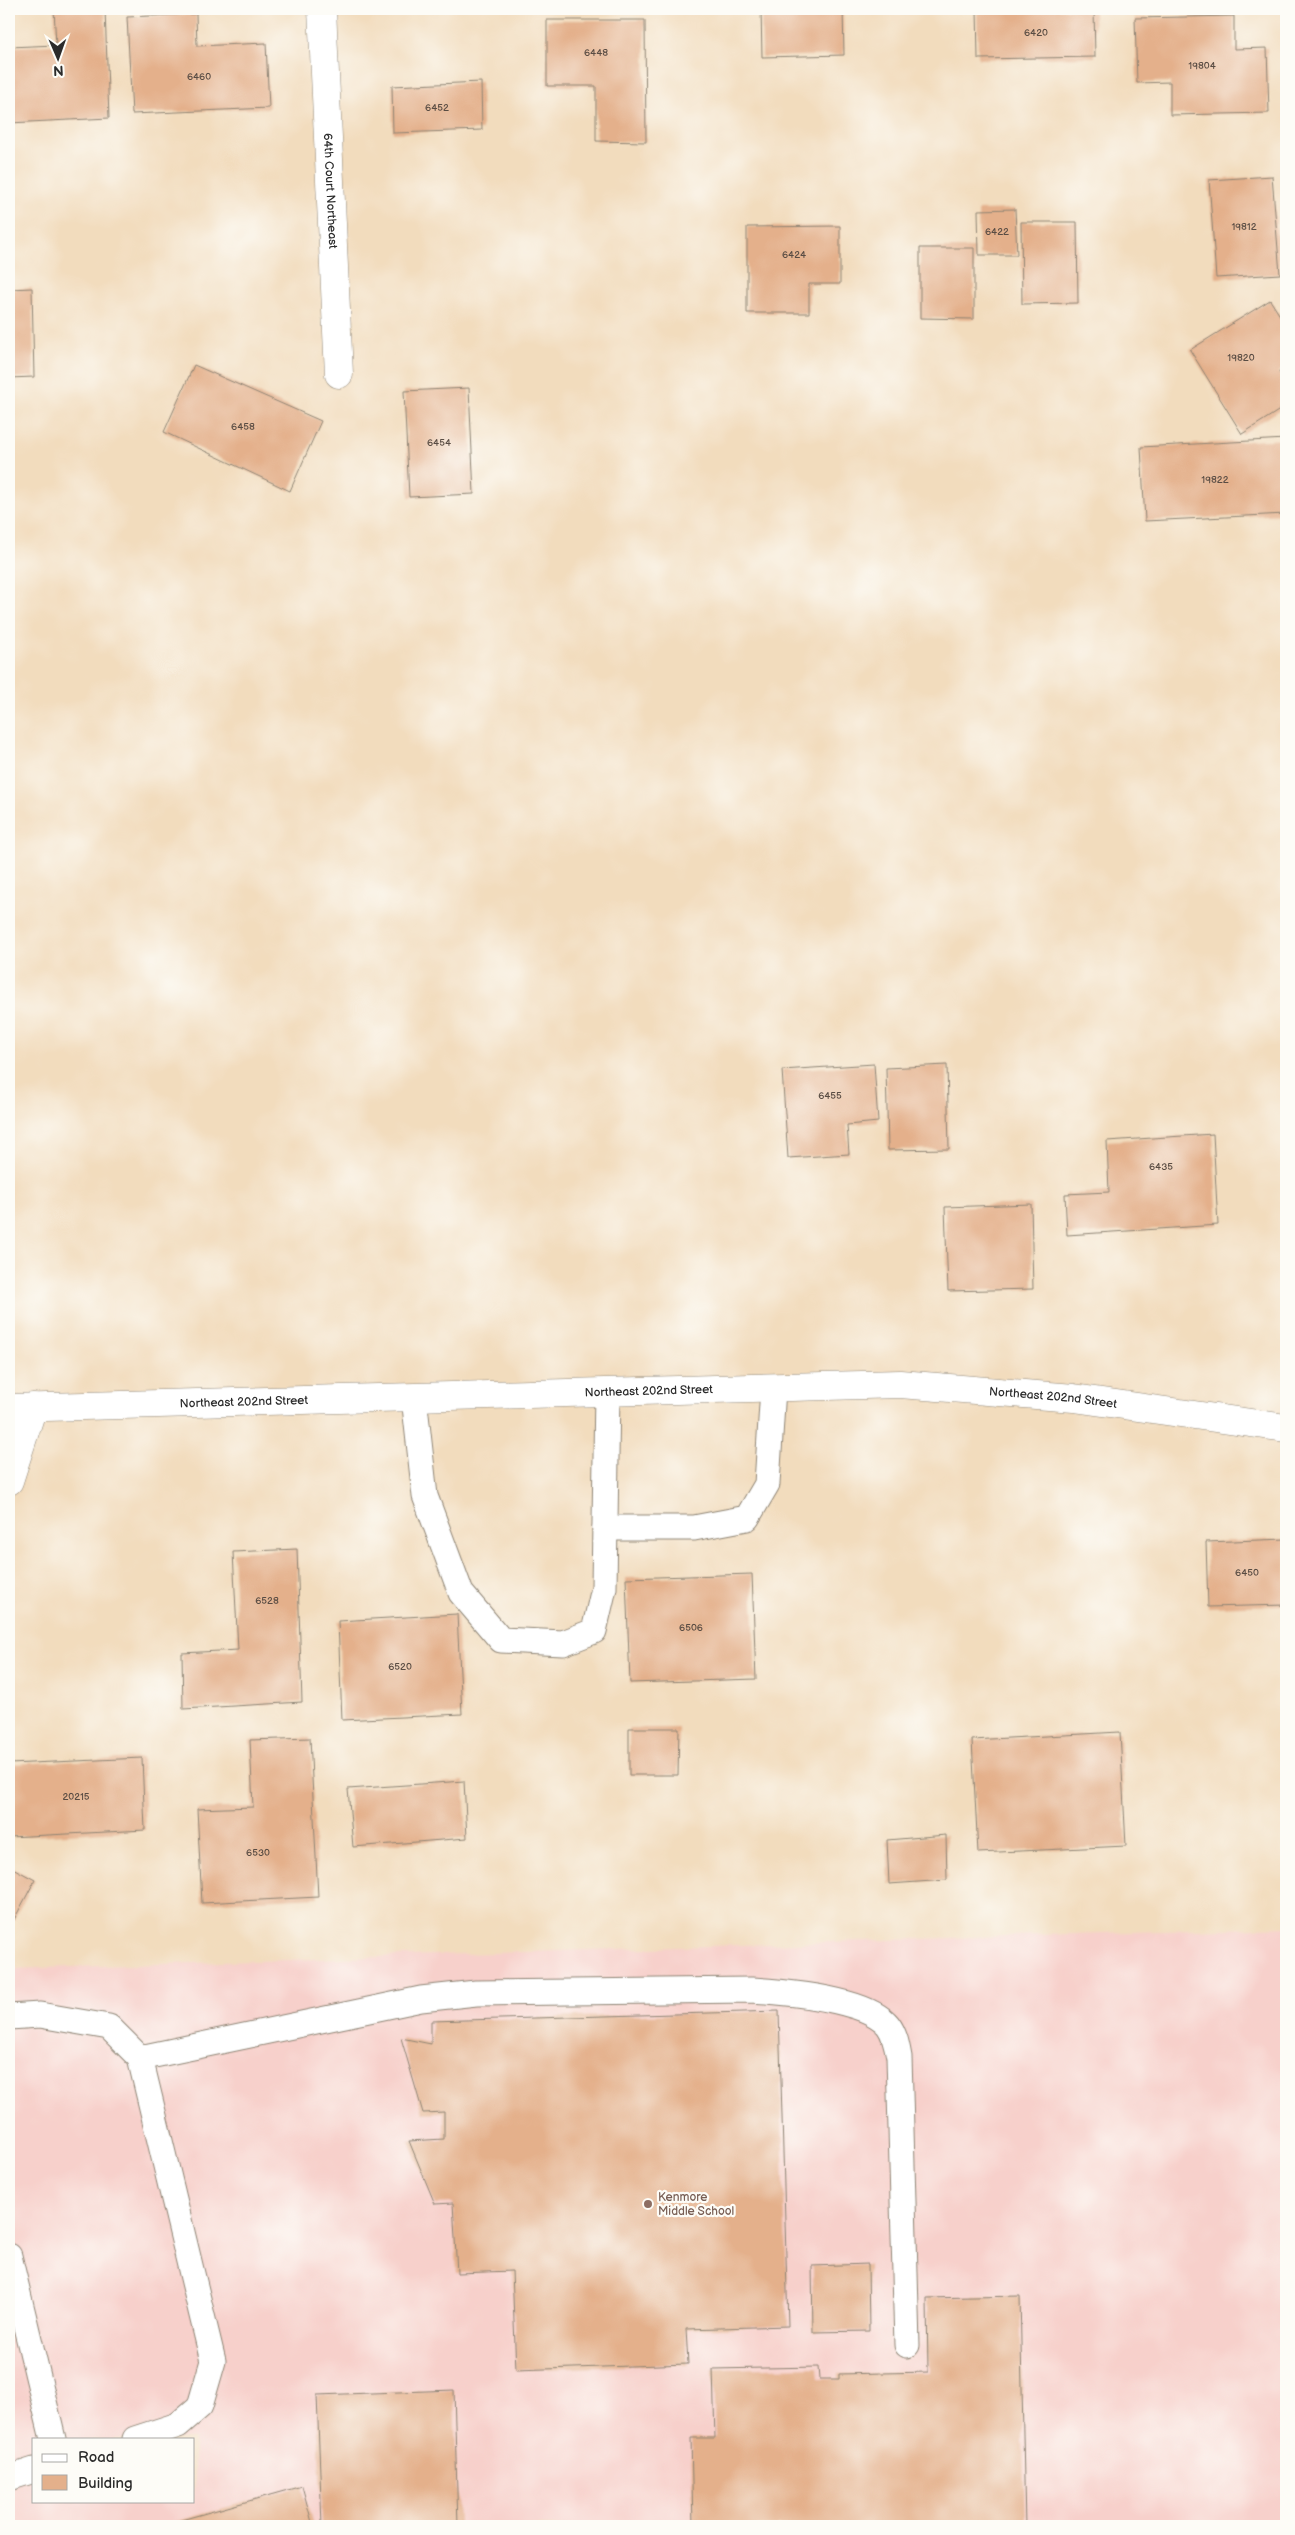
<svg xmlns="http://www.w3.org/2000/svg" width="1295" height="2535" viewBox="0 0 1295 2535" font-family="'Balsamiq Sans',sans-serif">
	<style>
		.built { fill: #f7d0cb; fill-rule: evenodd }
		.building { fill: #e4b08b }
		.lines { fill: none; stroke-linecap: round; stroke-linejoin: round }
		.service-casing { stroke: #8e8474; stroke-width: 27 }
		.minor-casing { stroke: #8e8474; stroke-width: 29 }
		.tertiary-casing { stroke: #8e8474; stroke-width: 29 }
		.service { stroke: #fff; stroke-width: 25 }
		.minor { stroke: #fff; stroke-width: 28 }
		.tertiary { stroke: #fff; stroke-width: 28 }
		.education-dot { fill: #8d6e63; stroke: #fdfcf7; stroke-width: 2 }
		.labels { text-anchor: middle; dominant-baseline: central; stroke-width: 4.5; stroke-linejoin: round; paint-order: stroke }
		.number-label { font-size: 10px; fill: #594c43 }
		.street-label { font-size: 12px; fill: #2b2b2b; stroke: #fdfcf7 }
		.education-label { font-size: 12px; fill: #785e54; stroke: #fdfcf7; text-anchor: start }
	</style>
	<rect width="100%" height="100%" fill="#fdfcf7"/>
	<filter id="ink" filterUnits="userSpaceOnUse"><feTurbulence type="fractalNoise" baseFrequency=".02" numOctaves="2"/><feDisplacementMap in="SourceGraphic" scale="10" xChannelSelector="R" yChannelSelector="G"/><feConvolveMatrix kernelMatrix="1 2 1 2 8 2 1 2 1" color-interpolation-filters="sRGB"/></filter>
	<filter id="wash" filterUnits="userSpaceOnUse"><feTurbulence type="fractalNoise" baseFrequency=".0096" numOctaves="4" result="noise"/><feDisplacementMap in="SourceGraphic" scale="20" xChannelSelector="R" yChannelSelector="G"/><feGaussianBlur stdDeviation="1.12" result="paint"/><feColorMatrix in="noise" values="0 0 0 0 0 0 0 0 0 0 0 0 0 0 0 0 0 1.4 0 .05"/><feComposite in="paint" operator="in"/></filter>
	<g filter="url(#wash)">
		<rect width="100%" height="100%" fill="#f2dcbd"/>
		<path class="built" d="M1286,1927V2526H9V1969ZM34,2439H194V2501H34Z"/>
		<g id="blocks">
			<g class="building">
				<path d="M54,9H105L109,118L9,123V47L56,45Z"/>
				<path d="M761,9H843L844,55L762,57Z"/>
				<path d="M977,9H1094L1095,57L978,59Z"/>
				<path d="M196,14L197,46L266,43L269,108L132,114L127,17Z"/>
				<path d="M1234,16V49L1267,48L1269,113L1170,115V82L1137,83L1135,18Z"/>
				<path d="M547,20H645L646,142L596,141V86H547Z"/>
				<path d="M481,82L482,130L393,133L392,86Z"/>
				<path d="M1272,176L1280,274L1216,278L1209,180Z"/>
				<path d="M1015,209L1017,255H979L978,210Z"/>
				<path d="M1021,222H1077L1078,303L1022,304Z"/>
				<path d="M840,226V284H809V313H747V227Z"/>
				<path d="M920,248H974V319L920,318Z"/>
				<path d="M32,288L34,377L9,378V289Z"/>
				<path d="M1270,300L1286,325V367L1279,372L1286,384V406L1242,434L1190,350Z"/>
				<path d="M194,365L321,421L290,491L164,432Z"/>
				<path d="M469,388L474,494L409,497L404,391Z"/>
				<path d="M1286,439V514L1145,521L1141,447Z"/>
				<path d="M874,1064L878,1122L847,1125L849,1154L788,1158L782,1070Z"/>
				<path d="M947,1065L949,1149L888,1150L886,1068Z"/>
				<path d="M1213,1134L1218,1225L1067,1235L1065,1194L1109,1192L1107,1141Z"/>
				<path d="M1031,1204L1033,1289L948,1291L945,1207Z"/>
				<path d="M1286,1539V1605L1208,1607L1206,1542Z"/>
				<path d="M297,1549L302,1702L183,1709L182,1653L238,1650L233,1552Z"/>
				<path d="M752,1574L756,1679L630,1683L626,1578Z"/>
				<path d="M457,1614L462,1714L342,1720L338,1621Z"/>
				<path d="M629,1728H679L678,1775H629Z"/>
				<path d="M1120,1732L1126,1846L978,1853L972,1740Z"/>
				<path d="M310,1738L318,1897L202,1903L197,1809L253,1807L250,1740Z"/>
				<path d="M142,1758L145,1830L9,1837V1764Z"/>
				<path d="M464,1781L467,1838L353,1847L348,1789Z"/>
				<path d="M946,1835L947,1880L889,1884L887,1840Z"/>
				<path d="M9,1866L35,1880L9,1929Z"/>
				<path d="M779,2011L788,2326L686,2329L688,2364L516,2370L512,2271L457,2273L453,2203L435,2204L409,2141L444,2139V2112L423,2113L401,2038L431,2044V2021Z"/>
				<path d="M868,2264L869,2331L813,2332L812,2266Z"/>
				<path d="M1020,2296L1025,2526H693L691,2438H715L713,2369L818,2367L819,2379H839V2374L928,2372L927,2298Z"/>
				<path d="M454,2390L458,2526H322L317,2395Z"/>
				<path d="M302,2486L313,2526H160Z"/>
			</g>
		</g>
	</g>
	<g filter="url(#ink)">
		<use href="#blocks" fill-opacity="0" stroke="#8e8474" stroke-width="1"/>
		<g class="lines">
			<g class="service-casing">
				<g id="service">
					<path d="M414,1397L425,1496L461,1593L501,1640L563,1643L594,1631L604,1588L607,1392"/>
					<path d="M605,1528H694L747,1518L767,1484L773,1388"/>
					<path d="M9,2017L40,2015L109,2027L140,2058L213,2361L200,2406L178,2425L135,2439"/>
					<path d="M140,2058L421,1999L476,1993L752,1990C785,1992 867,1999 888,2025C895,2034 897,2046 899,2057L907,2345"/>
					<path d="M9,2256L53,2439"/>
					<path d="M9,2478L34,2470"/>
				</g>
			</g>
			<g class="minor-casing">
				<g id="minor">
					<path id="s1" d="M322,9L339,374"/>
				</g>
			</g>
			<g class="tertiary-casing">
				<g id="tertiary">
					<path id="s2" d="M9,1408L900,1384L1074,1398L1286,1428"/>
					<path d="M9,1481L33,1407"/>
				</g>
			</g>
			<use href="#service" class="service"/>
			<use href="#minor" class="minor"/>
			<use href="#tertiary" class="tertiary"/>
		</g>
	</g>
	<circle class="education-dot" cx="648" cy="2204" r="5"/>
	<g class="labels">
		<g class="number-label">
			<text x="1036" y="33">6420</text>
			<text x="596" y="53">6448</text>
			<text x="1202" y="66">19804</text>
			<text x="199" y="77">6460</text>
			<text x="437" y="108">6452</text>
			<text x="1244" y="227">19812</text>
			<text x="997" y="232">6422</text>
			<text x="794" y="255">6424</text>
			<text x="1241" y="358">19820</text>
			<text x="243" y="427">6458</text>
			<text x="439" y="443">6454</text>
			<text x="1215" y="480">19822</text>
			<text x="830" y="1096">6455</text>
			<text x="1161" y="1167">6435</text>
			<text x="1247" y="1573">6450</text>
			<text x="267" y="1601">6528</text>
			<text x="691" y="1628">6506</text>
			<text x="400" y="1667">6520</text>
			<text x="76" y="1797">20215</text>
			<text x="258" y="1853">6530</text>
		</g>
		<g class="street-label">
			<text stroke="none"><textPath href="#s1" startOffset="182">64th Court Northeast</textPath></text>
			<text stroke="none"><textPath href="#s2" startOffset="640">Northeast 202nd Street</textPath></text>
			<text stroke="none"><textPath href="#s2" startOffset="1045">Northeast 202nd Street</textPath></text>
			<text stroke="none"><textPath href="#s2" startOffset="235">Northeast 202nd Street</textPath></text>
		</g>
		<g class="education-label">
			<text x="658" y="2197">Kenmore<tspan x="658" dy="14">Middle School</tspan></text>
		</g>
	</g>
	<rect width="1295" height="2535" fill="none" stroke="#fdfcf7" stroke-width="30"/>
	<rect x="32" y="2438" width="162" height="65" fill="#fdfcf7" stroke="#a9a8a5"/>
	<rect x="42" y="2454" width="25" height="8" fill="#ffffff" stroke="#a9a8a5"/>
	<text x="78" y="2462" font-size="15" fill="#2b2b2b">Road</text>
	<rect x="42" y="2475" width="25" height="15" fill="#e4b08b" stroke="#a9a8a5"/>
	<text x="78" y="2488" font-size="15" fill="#2b2b2b">Building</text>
	<g transform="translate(58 58) rotate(178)" stroke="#fdfcf7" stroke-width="4" paint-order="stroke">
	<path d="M0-4L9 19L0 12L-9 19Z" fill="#2b2b2b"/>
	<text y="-8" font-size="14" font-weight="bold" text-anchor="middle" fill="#2b2b2b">N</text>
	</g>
</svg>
